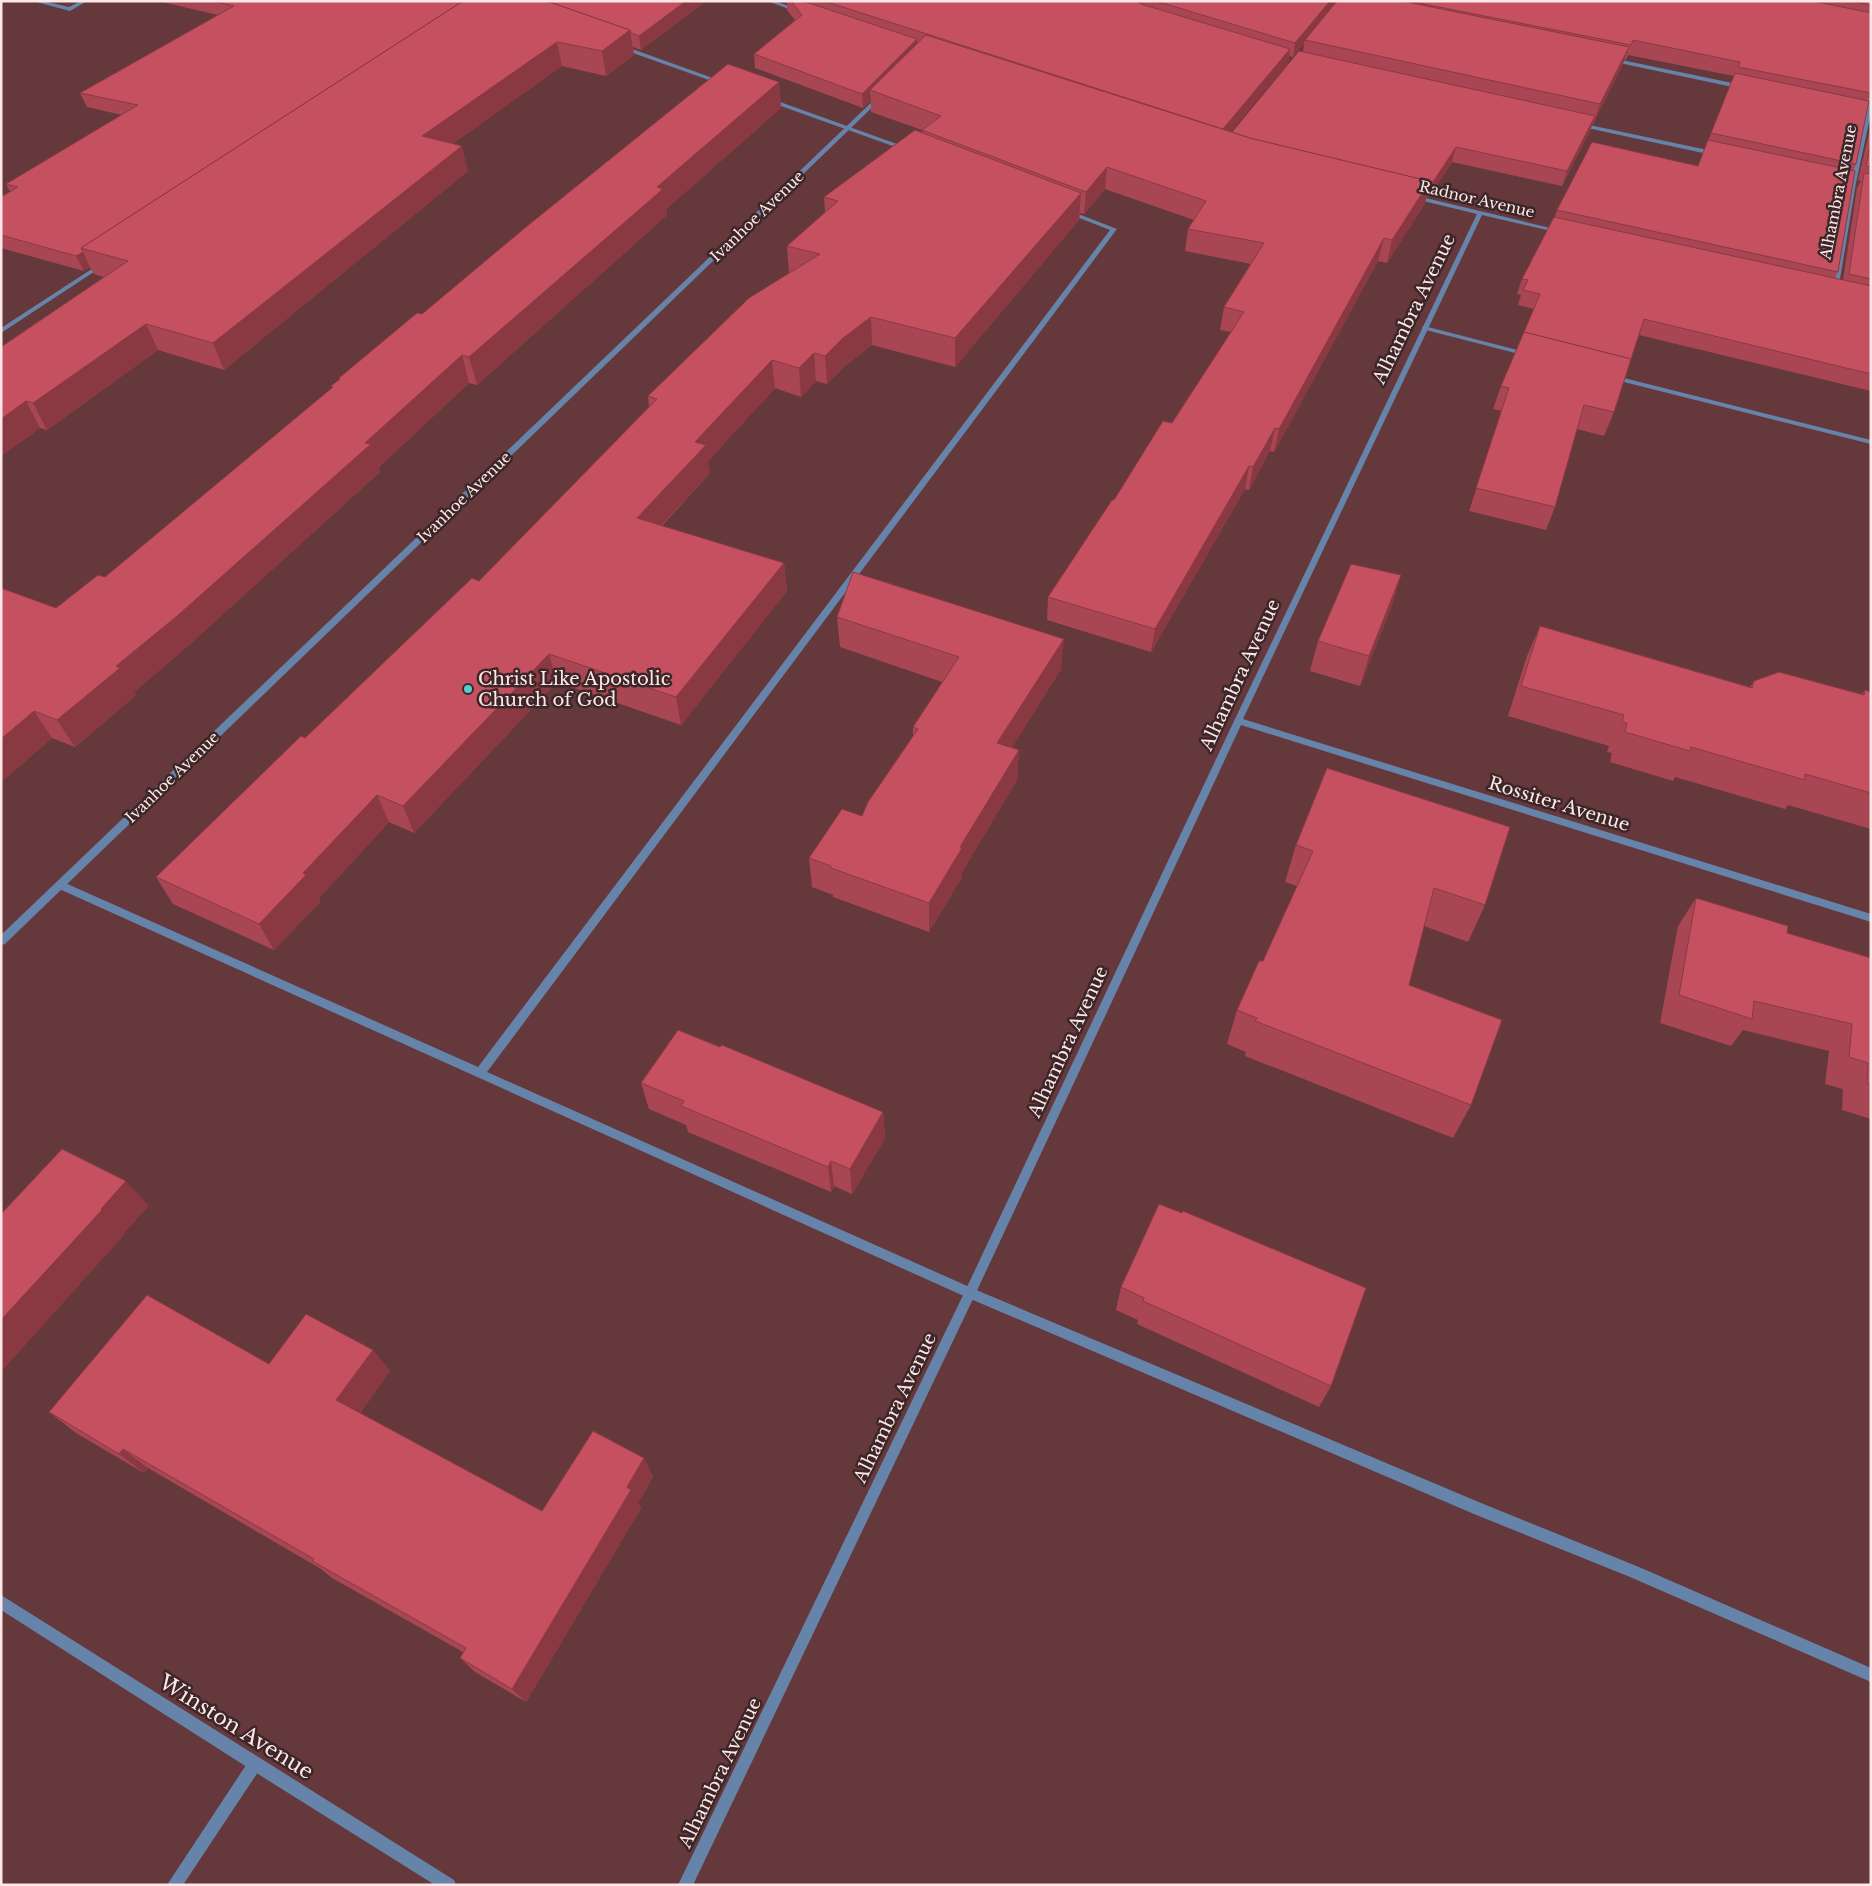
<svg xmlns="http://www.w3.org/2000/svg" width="1872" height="1886" viewBox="0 0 1872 1886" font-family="'Libre Baskerville',serif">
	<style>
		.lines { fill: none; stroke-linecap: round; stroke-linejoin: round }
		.service { fill: #6683a9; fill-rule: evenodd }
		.minor { fill: #6683a9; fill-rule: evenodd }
		.tertiary { fill: #6683a9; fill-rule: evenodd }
		.wall { fill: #a94653; fill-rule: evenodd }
		.shaded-wall { fill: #8a3943 }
		.building { fill: #c55160; stroke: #8a3943 }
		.poi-dot { fill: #52cdcd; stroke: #3c2628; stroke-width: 2 }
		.labels { text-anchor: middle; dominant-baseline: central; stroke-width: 5; stroke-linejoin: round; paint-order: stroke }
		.far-street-label { font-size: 15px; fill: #fee7e7; stroke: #3c2628 }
		.street-label { font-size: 18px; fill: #fee7e7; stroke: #3c2628 }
		.poi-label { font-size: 18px; fill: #fee7e7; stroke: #3c2628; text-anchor: start }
		.near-street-label { font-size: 21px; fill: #fee7e7; stroke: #3c2628 }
	</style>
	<rect width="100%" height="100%" fill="#65383c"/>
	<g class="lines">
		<g class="service">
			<path d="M621,45L724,82L725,83L720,84L619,48L618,47Z"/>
			<path d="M1612,58L1742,85L1745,87L1742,89L1610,61V59Z"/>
			<path d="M769,98L908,148L909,149L904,150L767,101L766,100Z"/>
			<path d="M1580,123L1717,152L1720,154L1717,156L1578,126V124Z"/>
			<path d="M1064,210H1068L1117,229L487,1072L974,1289L1481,1503L1639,1567L1871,1668V1682L1630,1577L1474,1514L966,1297L57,888L55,885L57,882H63L478,1067L1110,230L1064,212Z"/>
			<path d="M1424,326L1529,353L1531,354L1527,356L1422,329V327Z"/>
			<path d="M1608,374L1871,440V444L1608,378Z"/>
		</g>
		<g class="minor">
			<path d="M33,1H43L69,7L81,1H87L70,11Z"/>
			<path d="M767,1H775L802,11L797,12Z"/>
			<path d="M1871,96V113L1856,183L1838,291L1835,293L1832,291L1850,183L1868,98Z"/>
			<path d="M877,97L882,98L5,944L1,945V935Z"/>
			<path d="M1413,195L1563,231L1560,233L1482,215L1243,719L1871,914V922L1241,725L974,1297L693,1885H678L966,1289L1234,721L1477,214L1411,198V196Z"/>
			<path d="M101,263L106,264L1,333V328Z"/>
			<path d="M255,1757L260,1759L262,1764L260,1769L183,1885H167L250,1759Z"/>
		</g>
		<path class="tertiary" d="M1,1595L454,1880L456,1885H435L250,1769L1,1610Z"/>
	</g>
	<g class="wall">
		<path d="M158,1H706L641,50L633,47L634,55L606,76L562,66L453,143L468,171L224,370L158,350L47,430L40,428L1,456V347L104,277L94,274L90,267L84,271L1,248V198L10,192L6,184L122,115L87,107L80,93L218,15Z"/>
		<path d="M782,1H1871V94L1868,100L1856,164L1853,171L1838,272L1835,278L1843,280L1857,188L1861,181L1858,180L1871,125V391L1639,335L1614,412L1604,436L1577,429L1555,507L1546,530L1469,511L1502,411L1493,409L1501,386L1534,309L1518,305L1521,295L1517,294L1522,279L1555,217L1557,210L1698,166L1734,76L1628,55L1626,60L1625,59L1622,66L1593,124H1592L1590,131L1562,186L1452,162L1429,197L1427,196L1425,203L1387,263L1378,261L1274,452L1270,451L1249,490L1245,489L1151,652L1047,620L1048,597L1114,500L1172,423L1231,332L1220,330L1224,307L1251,264L1185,251L1188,229L1194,220L1105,189L1084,214L1080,213L1079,220L955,367L872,345L845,366L827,384L816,381L801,397L775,388L708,461L710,473L662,526L784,563L787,591L681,725L557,682L414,833L389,822L319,898L320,902L274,950L173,904L156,877L305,738L479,581L649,407L648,396L789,273L787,246L825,212L824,197L922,133V130L871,112V100L863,108L755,68L754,54L795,20L787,10V3ZM1304,43L1303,52L1232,132H1230L1288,63L1289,56L1293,57Z"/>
		<path d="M779,82L781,108L666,209L667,215L477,385L469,383L379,467L380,472L190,644L134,692L136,695L75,747L52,738L1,782V588L56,608L105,577L332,388L331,386L339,380V378L422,314Z"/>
		<path d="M1401,575L1392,605L1360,686L1310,671L1318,641Z"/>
		<path d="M837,617L1061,669L1012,747L1019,750L1017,780L962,872V877L929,932L833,897V895L812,887L809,858L862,816L913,736V727L942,682L840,647Z"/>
		<path d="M1540,626L1750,687L1754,681L1862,694L1865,690L1871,692V829L1788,805L1785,809L1675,777L1673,781L1610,762L1612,753L1607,752L1609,746L1508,716L1527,656Z"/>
		<path d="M1327,768L1485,905L1468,942L1424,926L1409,985L1471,1105L1453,1138L1245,1056L1246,1052L1227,1044L1237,1010L1263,961L1297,886L1285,882L1296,845Z"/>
		<path d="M1696,898L1787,933L1871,958V1119L1842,1110L1843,1089L1825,1084L1829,1051L1743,1030L1731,1046L1660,1023L1678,926Z"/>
		<path d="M720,1047L883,1112L885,1138L852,1194L834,1186L831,1192L688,1132L686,1125L649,1109L641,1083Z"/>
		<path d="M1121,1287L1331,1386L1319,1407L1137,1324L1138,1320L1116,1310Z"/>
		<path d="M373,1350L390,1371L360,1413L542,1511L644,1458L653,1477L638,1503L641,1508L526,1702L475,1672L460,1658L463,1652L332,1578L321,1569L148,1468L144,1473L76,1433L49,1412L269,1364Z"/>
	</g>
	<g class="shaded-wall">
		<path d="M686,1H706L641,50L639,36Z"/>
		<path d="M1330,1H1336L1335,7L1305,40L1304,43L1293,57L1295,43Z"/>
		<path d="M630,30L634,55L606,76L602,51Z"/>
		<path d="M917,39L918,53L870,90L871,100L863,108L862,94Z"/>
		<path d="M557,42L562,66L429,161L422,136Z"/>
		<path d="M1629,47L1622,66L1593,124L1600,104Z"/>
		<path d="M1290,49L1288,63L1220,144L1223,129Z"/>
		<path d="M779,82L781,108L666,209L667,215L477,385L469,357L657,187Z"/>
		<path d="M1595,116L1590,131L1562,186L1567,171Z"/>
		<path d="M462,146L468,171L224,370L213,343Z"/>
		<path d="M1456,147L1452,162L1429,197L1433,182Z"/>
		<path d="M1107,167L1105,189L1084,214L1086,192Z"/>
		<path d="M1430,181L1425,203L1387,263L1392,240Z"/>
		<path d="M1081,193L1079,220L955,367V338Z"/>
		<path d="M1384,238L1378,261L1274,452L1279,429Z"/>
		<path d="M83,252L90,267L84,271L76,256Z"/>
		<path d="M871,317L872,345L845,366L827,384L825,356L843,338Z"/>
		<path d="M146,324L158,350L47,430L33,403Z"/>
		<path d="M814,353L816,381L801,397L799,368Z"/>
		<path d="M462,355L469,383L379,467L380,472L190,644L134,692L136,695L75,747L57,720L116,666Z"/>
		<path d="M772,360L775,388L708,461L710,473L642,546L637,518L695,442Z"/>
		<path d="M26,401L40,428L1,456V419Z"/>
		<path d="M1275,428L1270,451L1249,490L1253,467Z"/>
		<path d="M1249,466L1245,489L1151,652L1155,629Z"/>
		<path d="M784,563L787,591L681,725L676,697Z"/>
		<path d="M1401,575L1392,605L1360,686L1369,656Z"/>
		<path d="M1064,639L1061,669L996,773L997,743Z"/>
		<path d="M549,654L557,682L414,833L403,806Z"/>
		<path d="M34,711L52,738L1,782V739Z"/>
		<path d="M1019,750L1017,780L962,872V877L929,932V903L960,847Z"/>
		<path d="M377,795L389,822L319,898L320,902L274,950L259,924L303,873Z"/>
		<path d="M883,1112L885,1138L852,1194L850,1169Z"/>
		<path d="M831,1161L834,1186L831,1192L828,1167Z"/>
		<path d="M126,1181L149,1206L124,1233L125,1234L1,1372V1320Z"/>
		<path d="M373,1350L390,1371L354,1421L336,1400Z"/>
		<path d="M123,1449L148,1468L144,1473L119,1454Z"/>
		<path d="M644,1458L653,1477L638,1503L641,1508L526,1702L512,1689L627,1487Z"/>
	</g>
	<g class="building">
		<path d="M213,1H463L81,248L83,252L76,256L1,235V197L18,187L6,184L138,105L80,93L234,6Z"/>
		<path d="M463,1H547L630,30L602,51L557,42L422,136L462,146L213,343L146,324L33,403L26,401L1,419V347L128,261L81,248Z"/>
		<path d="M547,1H686L639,36L631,33L630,30Z"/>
		<path d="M791,1H803L917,39L862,94L754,54L802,15Z"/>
		<path d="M824,1H1136L1141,4L1290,49L1223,129Z"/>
		<path d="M1156,1H1330L1295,43Z"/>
		<path d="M1337,1H1402L1629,47L1600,104L1305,40Z"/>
		<path d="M1409,1H1813L1871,13V93L1738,67L1740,62L1633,40L1631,45Z"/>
		<path d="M1851,1H1871V5Z"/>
		<path d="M926,35L1250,138L1430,181L1392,240L1384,238L1279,429L1275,428L1253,467L1249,466L1155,629L1048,597L1112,500H1114L1163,421L1172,423L1244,312L1224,307L1264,243L1188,229L1206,201L1107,167L1086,192L922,130L941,116L870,90Z"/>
		<path d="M1299,51L1595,116L1567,171L1456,147L1433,182L1250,138L1232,132Z"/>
		<path d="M728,64L779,82L657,187L663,189L469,357L462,355L365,443L371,444L176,617L116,666L120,668L57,720L34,711L1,739V588L56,608L98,575L105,577L333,387L331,386L340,379L339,378L417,313L422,314L526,227Z"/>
		<path d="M1735,73L1869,101L1856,164L1711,133Z"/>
		<path d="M915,130L1081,193L955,338L871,317L843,338L825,356L814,353L799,368L772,360L695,442L706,445L637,518L784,563L676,697L549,654L403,806L377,795L303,873L306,875L259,924L156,877L301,736L305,738L472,578L479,581L657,399L648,396L749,298L820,254L787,246L838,201L824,197Z"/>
		<path d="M1708,140L1855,171L1838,272L1557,210L1592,142L1698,166Z"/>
		<path d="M1871,142V167L1866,166Z"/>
		<path d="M1864,173L1871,174V279L1849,274Z"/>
		<path d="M1554,217L1871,286V374L1644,319L1631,359L1524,332L1540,294L1523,290L1528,280L1522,279Z"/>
		<path d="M1524,332L1631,359L1614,412L1584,405L1555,507L1476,488L1509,388L1501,386Z"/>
		<path d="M1351,564L1401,575L1369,656L1318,641Z"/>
		<path d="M853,572L1064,639L997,743L1019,750L960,847L962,848L929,903L831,868V866L809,858L842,809L862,816L868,802L918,729L913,727L959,657L837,617Z"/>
		<path d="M1540,626L1752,688L1754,681L1779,672L1864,695L1865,690L1871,692V793L1805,774V780L1691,747L1690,751L1625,732L1627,723L1622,722L1624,715L1521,686Z"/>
		<path d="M1327,768L1510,827L1485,905L1434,888L1409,985L1502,1020L1471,1105L1255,1021L1257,1018L1237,1010L1259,961H1263L1313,851L1296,845Z"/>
		<path d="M1696,898L1788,926L1787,933L1871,958V1085L1867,1083L1868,1063L1849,1057L1852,1024L1754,1001L1752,1019L1679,995Z"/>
		<path d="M678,1030L720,1047L722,1045L883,1112L850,1169L831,1161L828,1167L681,1106L684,1101L641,1083Z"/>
		<path d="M62,1149L126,1181L101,1209L102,1210L1,1320V1214Z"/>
		<path d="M1159,1204L1182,1213L1183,1211L1366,1288L1331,1386L1143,1301L1144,1298L1121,1287Z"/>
		<path d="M147,1295L269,1364L306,1314L373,1350L336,1400L542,1511L593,1431L644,1458L627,1487L631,1490L512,1689L460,1658L466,1648L312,1561L314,1559L123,1449L119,1454L49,1412Z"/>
	</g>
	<circle class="poi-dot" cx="468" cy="689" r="5"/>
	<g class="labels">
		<g class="far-street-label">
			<text transform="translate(1838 192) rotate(-79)">Alhambra Avenue</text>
			<text transform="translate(1477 199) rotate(13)">Radnor Avenue</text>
			<text transform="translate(757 216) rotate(-44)">Ivanhoe Avenue</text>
			<text transform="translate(464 497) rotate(-44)">Ivanhoe Avenue</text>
			<text transform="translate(172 777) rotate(-44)">Ivanhoe Avenue</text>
		</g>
		<g class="street-label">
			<text transform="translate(1414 309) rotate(-64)">Alhambra Avenue</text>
			<text transform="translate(1240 675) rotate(-65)">Alhambra Avenue</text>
			<text transform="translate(1559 804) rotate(17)">Rossiter Avenue</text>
			<text transform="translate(1068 1042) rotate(-65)">Alhambra Avenue</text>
			<text transform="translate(895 1408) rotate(-64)">Alhambra Avenue</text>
			<text transform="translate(720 1773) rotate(-64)">Alhambra Avenue</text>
		</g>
		<g class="poi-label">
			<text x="478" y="679">Christ Like Apostolic<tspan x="478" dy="21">Church of God</tspan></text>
		</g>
		<g class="near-street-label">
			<text transform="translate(236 1727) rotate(32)">Winston Avenue</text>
		</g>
	</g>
	<rect width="1872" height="1886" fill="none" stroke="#fee7e7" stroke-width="5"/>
</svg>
